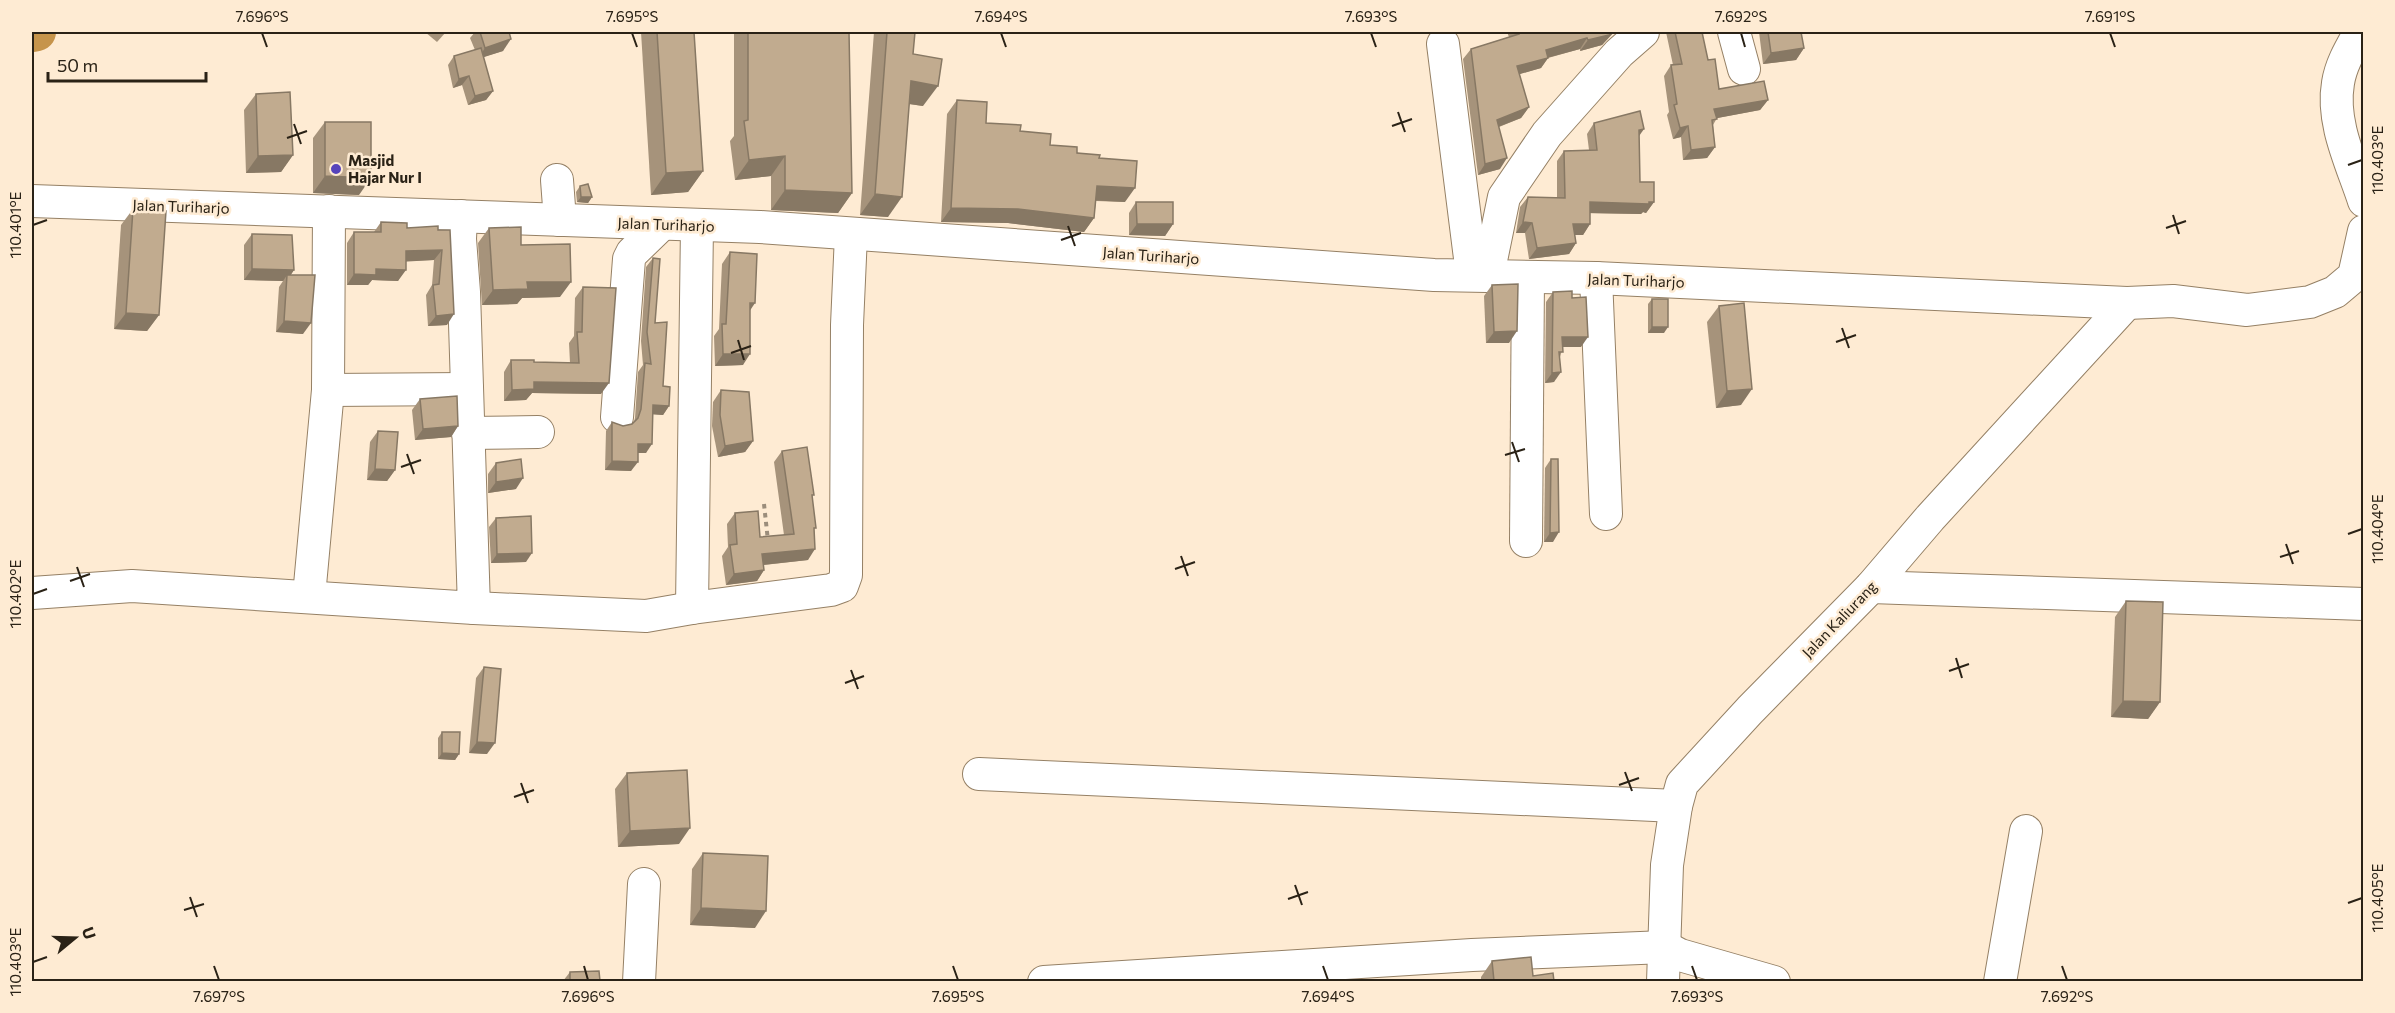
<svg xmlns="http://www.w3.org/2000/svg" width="2395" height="1013" viewBox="0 0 2395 1013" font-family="Commissioner,sans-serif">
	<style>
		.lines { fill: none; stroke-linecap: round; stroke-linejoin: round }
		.river { stroke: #c6944b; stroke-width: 38 }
		.minor-casing { stroke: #958065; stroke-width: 34 }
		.path { stroke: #9b8d7b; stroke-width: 4; stroke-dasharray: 4.5 4.5; stroke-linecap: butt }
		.minor { stroke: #fff; stroke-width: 32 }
		.wall { fill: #a6937b }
		.shaded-wall { fill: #877864 }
		.building { fill: #c1ab8f; stroke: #877864; stroke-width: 1.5 }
		.ticks { fill: none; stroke: #2a2216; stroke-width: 2 }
		.poi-dot { fill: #5643bb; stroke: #feebd3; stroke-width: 2 }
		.labels { text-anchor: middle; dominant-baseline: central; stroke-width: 5; stroke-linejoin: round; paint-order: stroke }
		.poi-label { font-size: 15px; font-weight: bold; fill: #2a2216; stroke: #feebd3; text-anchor: start }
		.street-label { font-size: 15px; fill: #2a2216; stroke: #feebd3 }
		.neatline { fill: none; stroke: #2a2216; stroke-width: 2 }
		.ticks-label { font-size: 15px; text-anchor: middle; fill: #2a2216 }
	</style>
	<rect width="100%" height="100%" fill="#feebd3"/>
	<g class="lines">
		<path class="river" d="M32,33L37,32"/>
		<g class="minor-casing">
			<g id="minor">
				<path d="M1734,32L1744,69"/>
				<path d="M2360,32C2351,48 2341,64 2338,83C2331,123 2352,164 2364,201"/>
				<path d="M1443,44L1472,274"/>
				<path d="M557,180L560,220"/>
				<path d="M32,201L760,227L1434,275L1596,278L2127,303L2173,301L2247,310L2310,302L2335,292L2354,276L2364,231"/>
				<path d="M1488,275L1504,197L1547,134L1619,53L1643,32"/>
				<path d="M1596,278L1606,514"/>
				<path d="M328,390L467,389"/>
				<path d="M617,417L629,259L632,253L662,224"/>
				<path d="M468,433L538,432"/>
				<path d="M1526,541L1528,277"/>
				<path d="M1871,587L2364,604"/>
				<path d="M32,593L132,586L474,608L464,292L460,239L461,216"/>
				<path d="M309,596L328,390L329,211"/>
				<path d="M474,608L646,616L692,608L831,590L842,586L846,575L847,325L851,235"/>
				<path d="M692,608L697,225"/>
				<path d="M979,774L1676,806"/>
				<path d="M639,982L644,884"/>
				<path d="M1044,982L1472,955L1665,947L1680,955L1774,982"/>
				<path d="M1663,982L1667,865L1676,806L1682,784L1750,710L1871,587L1930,518L2127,303"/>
				<path d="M2000,982L2026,831"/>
			</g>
		</g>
		<path class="path" d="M764,504L768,541"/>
		<use href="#minor" class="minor"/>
	</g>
	<g class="wall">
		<path d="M425,32H446L437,42Z"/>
		<path d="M475,32H509L503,51L483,57L493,91L486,100L468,105L462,85L453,88L448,65L454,56L475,50L470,38Z"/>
		<path d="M641,32H694L703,171L688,192L651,195Z"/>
		<path d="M734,32H849L852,193L838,213L771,210V176L735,180L730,141L734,136Z"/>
		<path d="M874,32H915L913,54L923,106L909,104L888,217L860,215Z"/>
		<path d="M1507,32H1614L1602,45L1580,51V49L1548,58L1541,68L1519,74L1529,107L1521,118L1499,127L1500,169L1478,175L1463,59L1471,49L1509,37Z"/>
		<path d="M1666,32H1702L1708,60L1719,89L1768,100L1760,110L1717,118L1713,125L1715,147L1707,158L1683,160L1681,137L1673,139L1667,115L1669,112L1664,76L1671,65H1673Z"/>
		<path d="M1759,32H1801L1804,48L1796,60L1763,64Z"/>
		<path d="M256,94L293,155L281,172L246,173L244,110Z"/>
		<path d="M957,100L986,123L1020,131L1050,145L1099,158L1125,202L1096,201L1094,218L1084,232L1008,223L941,222L947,114Z"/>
		<path d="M325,122L359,195L313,193V138Z"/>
		<path d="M1594,123L1639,137L1640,182L1654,202L1646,213L1643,212L1641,214L1590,213V224L1583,235H1575L1576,243L1569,254L1529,259L1525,233H1516L1520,207L1528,197L1557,198V161L1564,151L1589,150L1587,134Z"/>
		<path d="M580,186L592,197L588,203L577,202L576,192Z"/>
		<path d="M1136,202L1173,224L1165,236L1129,235V213Z"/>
		<path d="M133,209L159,315L147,331L114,329L121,225Z"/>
		<path d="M381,222L407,228L450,230L447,325L428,326L426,295L432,285L434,260L406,261L398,281L372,280L368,285H347V243L354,232H374Z"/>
		<path d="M489,228L521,245L560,297L522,298L517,304L482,305L478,243Z"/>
		<path d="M252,234L294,270L290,275L303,334L276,332L279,287L283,281L244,280V245Z"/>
		<path d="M730,252L750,311L743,365L715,366L714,336L719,329L722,264Z"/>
		<path d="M653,258L655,323L663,386L669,406L663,415L653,414L646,453H638L631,471L605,470L606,431L612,422L623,426L632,424L634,422L635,418L638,372L643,365L641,341L646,267Z"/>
		<path d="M1492,285L1509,343H1486L1484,296Z"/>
		<path d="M583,287L601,394L532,393L526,400L504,401V372L511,360L534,362L570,363L569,343L574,336L575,298Z"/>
		<path d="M1553,292L1572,298L1581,347H1563L1560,357L1554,382L1545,383L1546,302Z"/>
		<path d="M1652,299L1664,333H1648V304Z"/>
		<path d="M1719,306L1741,405L1716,408L1707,322Z"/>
		<path d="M721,390L753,441L745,452L718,457L712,426L713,402Z"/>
		<path d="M420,399L458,426L451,437L415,440L412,410Z"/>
		<path d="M378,431L395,470L387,481L367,480L370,442Z"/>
		<path d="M782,451L812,498L814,531L808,560L764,565V570L757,581L726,585L722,556L728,547L727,524L735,513L760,537L784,535L774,462Z"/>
		<path d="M1551,459L1553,542H1544L1545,468Z"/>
		<path d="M496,463L516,489L488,493V474Z"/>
		<path d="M496,518L526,562L491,563L489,527Z"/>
		<path d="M2126,601L2160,702L2148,719L2111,717L2115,617Z"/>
		<path d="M484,667L487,754L469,753L476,678Z"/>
		<path d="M442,732L459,754L455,760L438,759V738Z"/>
		<path d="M627,773L679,844L618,847L615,789Z"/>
		<path d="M703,853L755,928L690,925L692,869Z"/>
		<path d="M1492,961L1533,976L1554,981H1481V977Z"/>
		<path d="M570,972L600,981H563Z"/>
	</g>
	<g class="shaded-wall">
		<path d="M1612,32H1614L1602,45L1580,51L1588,40Z"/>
		<path d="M1587,38L1580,49L1539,60L1546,50Z"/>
		<path d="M511,39L503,51L478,59L485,48Z"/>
		<path d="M1804,48L1796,60L1763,64L1771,53Z"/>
		<path d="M1548,58L1541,68L1510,77L1517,66Z"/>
		<path d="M469,76L462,85L453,88L459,79Z"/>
		<path d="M911,81L938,86L923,106L896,102Z"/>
		<path d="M493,91L486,100L468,105L475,96Z"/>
		<path d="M1768,100L1760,110L1707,120L1714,109Z"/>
		<path d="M1529,107L1521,118L1490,130L1497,120Z"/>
		<path d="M1688,126L1681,137L1673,139L1680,128Z"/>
		<path d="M1644,129L1637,139L1639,130Z"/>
		<path d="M1715,147L1707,158L1683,160L1691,150Z"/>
		<path d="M293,155L281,172L246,173L258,156Z"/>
		<path d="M785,156L771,176L735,180L749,160Z"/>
		<path d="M1507,158L1500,169L1478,175L1485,164Z"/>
		<path d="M703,171L688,192L651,195L666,173Z"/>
		<path d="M325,176L371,178L359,195L313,193Z"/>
		<path d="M1097,186L1135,188L1125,202L1087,200Z"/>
		<path d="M785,190L852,193L838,213L771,210Z"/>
		<path d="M875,194L902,197L888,217L860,215Z"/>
		<path d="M581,197H592L588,203L577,202Z"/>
		<path d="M1590,202H1654L1646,213L1643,212L1641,214L1583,213Z"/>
		<path d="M951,208L1018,209L1094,218L1084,232L1008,223L941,222Z"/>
		<path d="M1523,222L1532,223L1525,233H1516Z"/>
		<path d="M1137,224H1173L1165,236L1129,235Z"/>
		<path d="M1573,224H1590L1583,235H1566Z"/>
		<path d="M1576,243L1569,254L1529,259L1537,248Z"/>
		<path d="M442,250L434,260L399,262L406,251Z"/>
		<path d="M252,269L294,270L287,281V275L283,281L244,280Z"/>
		<path d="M376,269L406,270L398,281L372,280L368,285H347L354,274Z"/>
		<path d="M527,282H571L560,297L522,298L517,304L482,305L493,290Z"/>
		<path d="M750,303H755L747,315Z"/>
		<path d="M126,313L159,315L147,331L114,329Z"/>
		<path d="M454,314L447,325L428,326L436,316Z"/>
		<path d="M284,321L311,323L303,334L276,332Z"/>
		<path d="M1652,327H1668L1664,333H1648Z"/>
		<path d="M1517,331L1509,343H1486L1494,332Z"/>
		<path d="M1562,337H1588L1581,347H1555Z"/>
		<path d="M723,354H750L743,365L715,366Z"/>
		<path d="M1561,372L1554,382L1545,383L1552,373Z"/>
		<path d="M534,382L609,383L601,394L532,393L526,400L504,401L512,390Z"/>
		<path d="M1752,389L1741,405L1716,408L1727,391Z"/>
		<path d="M653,405L669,406L663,415L647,414Z"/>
		<path d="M458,426L451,437L415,440L423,429Z"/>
		<path d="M753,441L745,452L718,457L725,446Z"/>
		<path d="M638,444H652L646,453H632Z"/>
		<path d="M612,461L638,462L631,471L605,470Z"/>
		<path d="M375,469L395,470L387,481L367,480Z"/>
		<path d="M523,478L516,489L488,493L496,482Z"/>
		<path d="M1559,532L1553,542H1544L1550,533Z"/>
		<path d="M815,549L808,560L754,566L762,554Z"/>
		<path d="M532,553L526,562L491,563L497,554Z"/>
		<path d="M764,570L757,581L726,585L734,574Z"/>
		<path d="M2123,701L2160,702L2148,719L2111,717Z"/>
		<path d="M477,742L495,743L487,754L469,753Z"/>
		<path d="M442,753L459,754L455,760L438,759Z"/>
		<path d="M690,828L679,844L618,847L630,831Z"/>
		<path d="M701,908L766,911L755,928L690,925Z"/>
	</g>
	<g class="building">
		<path d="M480,32H509L511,39L485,48Z"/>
		<path d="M657,32H694L703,171L666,173Z"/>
		<path d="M748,32H849L852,193L785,190V156L749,160L744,121L748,120Z"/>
		<path d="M887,32H915L913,54L942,59L938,86L911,81L902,197L875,194Z"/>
		<path d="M1518,32H1612L1609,35L1588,40L1587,38L1546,50L1548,58L1517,66L1529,107L1497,120L1507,158L1485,164L1471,49L1519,34Z"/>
		<path d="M1675,32H1702L1708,60L1715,59L1719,89L1764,81L1768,100L1714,109L1717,119L1712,120L1715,147L1691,150L1688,126L1680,128L1674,105L1677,104L1671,65L1682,64Z"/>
		<path d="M1768,32H1801L1804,48L1771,53Z"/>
		<path d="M481,48L493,91L475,96L469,76L459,79L454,56Z"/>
		<path d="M290,92L293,155L258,156L256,94Z"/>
		<path d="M957,100L987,102L986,123L1021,125L1020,131L1051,134L1050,145L1077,147V153L1100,155L1099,158L1137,161L1135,188L1097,186L1094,218L1018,209L951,208Z"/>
		<path d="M1640,111L1644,129L1639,130L1640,182H1654V202H1649V204L1590,202V224H1573L1576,243L1537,248L1532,223L1523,222L1528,197L1565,198L1564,151L1597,150L1594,123Z"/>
		<path d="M325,122H371V178L325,176Z"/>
		<path d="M588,184L592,197H581L580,186Z"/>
		<path d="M1136,202H1173V224H1137Z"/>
		<path d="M133,209L166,211L159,315L126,313Z"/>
		<path d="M381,222L407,223V228L438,226V230H450L454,314L436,316L433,285L439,284L442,250L406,251V270L376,269V275L354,274V232H381Z"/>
		<path d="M521,227V245L570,244L571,282H527L528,289L493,290L489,228Z"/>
		<path d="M252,234L292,235L294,270L252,269Z"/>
		<path d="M730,252L757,254L755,303H750V354H723L722,324H726Z"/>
		<path d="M653,258L660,259L655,323L667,322L663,386L670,387L669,406L653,405L652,444H638V462L612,461V422L623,426L632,424L638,418L641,409L645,363L651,364L647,332Z"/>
		<path d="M287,275H315L311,323L284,321Z"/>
		<path d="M1518,284L1517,331L1494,332L1492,285Z"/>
		<path d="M583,287L616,288L609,383L534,382V389L512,390L511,360H534V362L579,363L577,332H582Z"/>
		<path d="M1572,291V298L1586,297L1588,337H1562L1563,352H1559L1561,372L1552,373L1553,292Z"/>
		<rect x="1652" y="299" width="16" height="28"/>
		<path d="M1744,303L1752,389L1727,391L1719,306Z"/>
		<path d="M721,390L749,392L753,441L725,446L720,415Z"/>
		<path d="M457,396L458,426L423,429L420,399Z"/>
		<path d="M378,431L398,432L395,470L375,469Z"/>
		<path d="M807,447L814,495H812L816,528H814L815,549L762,554L764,570L734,574L730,545L737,544L735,513L758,511L760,537L794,534L782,451Z"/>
		<path d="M521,459L523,478L496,482V463Z"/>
		<path d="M1551,459H1558L1559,532L1550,533Z"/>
		<path d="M531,516L532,553L497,554L496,518Z"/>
		<path d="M2126,601L2163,602L2160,702L2123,701Z"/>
		<path d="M484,667L501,669L495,743L477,742Z"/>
		<path d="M442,732H460L459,754L442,753Z"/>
		<path d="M687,770L690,828L630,831L627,773Z"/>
		<path d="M703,853L768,856L766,911L701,908Z"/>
		<path d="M1531,957L1533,976L1553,973L1554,981H1494L1492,961Z"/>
		<path d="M599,971L600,981H570V972Z"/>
	</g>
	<path class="ticks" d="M262,33L267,47M632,33L637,47M1001,33L1006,47M1371,33L1376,47M1741,33L1745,47M2110,33L2115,47M1398,112L1405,132M294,124L301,144M1392,126L1412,119M287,138L307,131M2348,165L2362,160M2173,215L2179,234M33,225L47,220M1068,226L1075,246M2166,228L2186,221M1061,240L1081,233M1842,328L1849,348M738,340L744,360M1836,342L1856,335M731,353L751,346M1512,442L1519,462M407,454L414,474M1505,455L1525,449M401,467L421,460M2348,534L2362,529M2286,544L2293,564M1181,556L1188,576M2280,557L2299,551M77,567L84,587M1175,569L1195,562M70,581L90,574M33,594L47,589M1956,658L1962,678M851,670L858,689M1949,671L1969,664M845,683L864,676M1625,772L1632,791M521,783L528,803M1619,785L1639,778M514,797L534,790M1295,885L1302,905M190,897L197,917M1288,899L1308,892M2348,903L2362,898M184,910L204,904M33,962L47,957M214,966L219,980M584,966L588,980M953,966L958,980M1323,966L1328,980M1692,966L1697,980M2062,966L2067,980"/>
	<circle class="poi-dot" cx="336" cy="169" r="6"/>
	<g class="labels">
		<g class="poi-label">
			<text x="348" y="160">Masjid<tspan x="348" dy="17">Hajar Nur I</tspan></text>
		</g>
		<g class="street-label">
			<text transform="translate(181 206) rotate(2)">Jalan Turiharjo</text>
			<text transform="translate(666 224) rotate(2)">Jalan Turiharjo</text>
			<text transform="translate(1151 255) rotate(4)">Jalan Turiharjo</text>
			<text transform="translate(1636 280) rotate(2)">Jalan Turiharjo</text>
			<text transform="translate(1839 619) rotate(-46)">Jalan Kaliurang</text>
		</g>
	</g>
	<rect width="2395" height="1013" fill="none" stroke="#feebd3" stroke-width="66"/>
	<g transform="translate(75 938) rotate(71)" stroke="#feebd3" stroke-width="4.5" paint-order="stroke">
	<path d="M0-4.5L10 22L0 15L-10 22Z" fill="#2a2216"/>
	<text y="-9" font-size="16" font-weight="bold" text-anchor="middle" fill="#2a2216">U</text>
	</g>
	<path d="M48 72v9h158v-9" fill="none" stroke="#2a2216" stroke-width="3"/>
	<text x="57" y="72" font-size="18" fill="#2a2216" stroke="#feebd3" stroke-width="4.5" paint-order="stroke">50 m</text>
	<rect x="33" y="33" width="2329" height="947" class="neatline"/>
	<g class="ticks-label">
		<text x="262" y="22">7.696°S</text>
		<text x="632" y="22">7.695°S</text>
		<text x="1001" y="22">7.694°S</text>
		<text x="1371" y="22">7.693°S</text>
		<text x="1741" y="22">7.692°S</text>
		<text x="2110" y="22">7.691°S</text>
		<text transform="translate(2378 160) rotate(-90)" y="5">110.403°E</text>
		<text transform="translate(16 225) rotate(-90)" y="5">110.401°E</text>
		<text transform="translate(2378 529) rotate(-90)" y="5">110.404°E</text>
		<text transform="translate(16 594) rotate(-90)" y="5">110.402°E</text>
		<text transform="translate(2378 898) rotate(-90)" y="5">110.405°E</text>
		<text transform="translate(16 962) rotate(-90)" y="5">110.403°E</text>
		<text x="219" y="1002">7.697°S</text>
		<text x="588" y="1002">7.696°S</text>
		<text x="958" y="1002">7.695°S</text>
		<text x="1328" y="1002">7.694°S</text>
		<text x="1697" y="1002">7.693°S</text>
		<text x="2067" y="1002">7.692°S</text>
	</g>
</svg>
